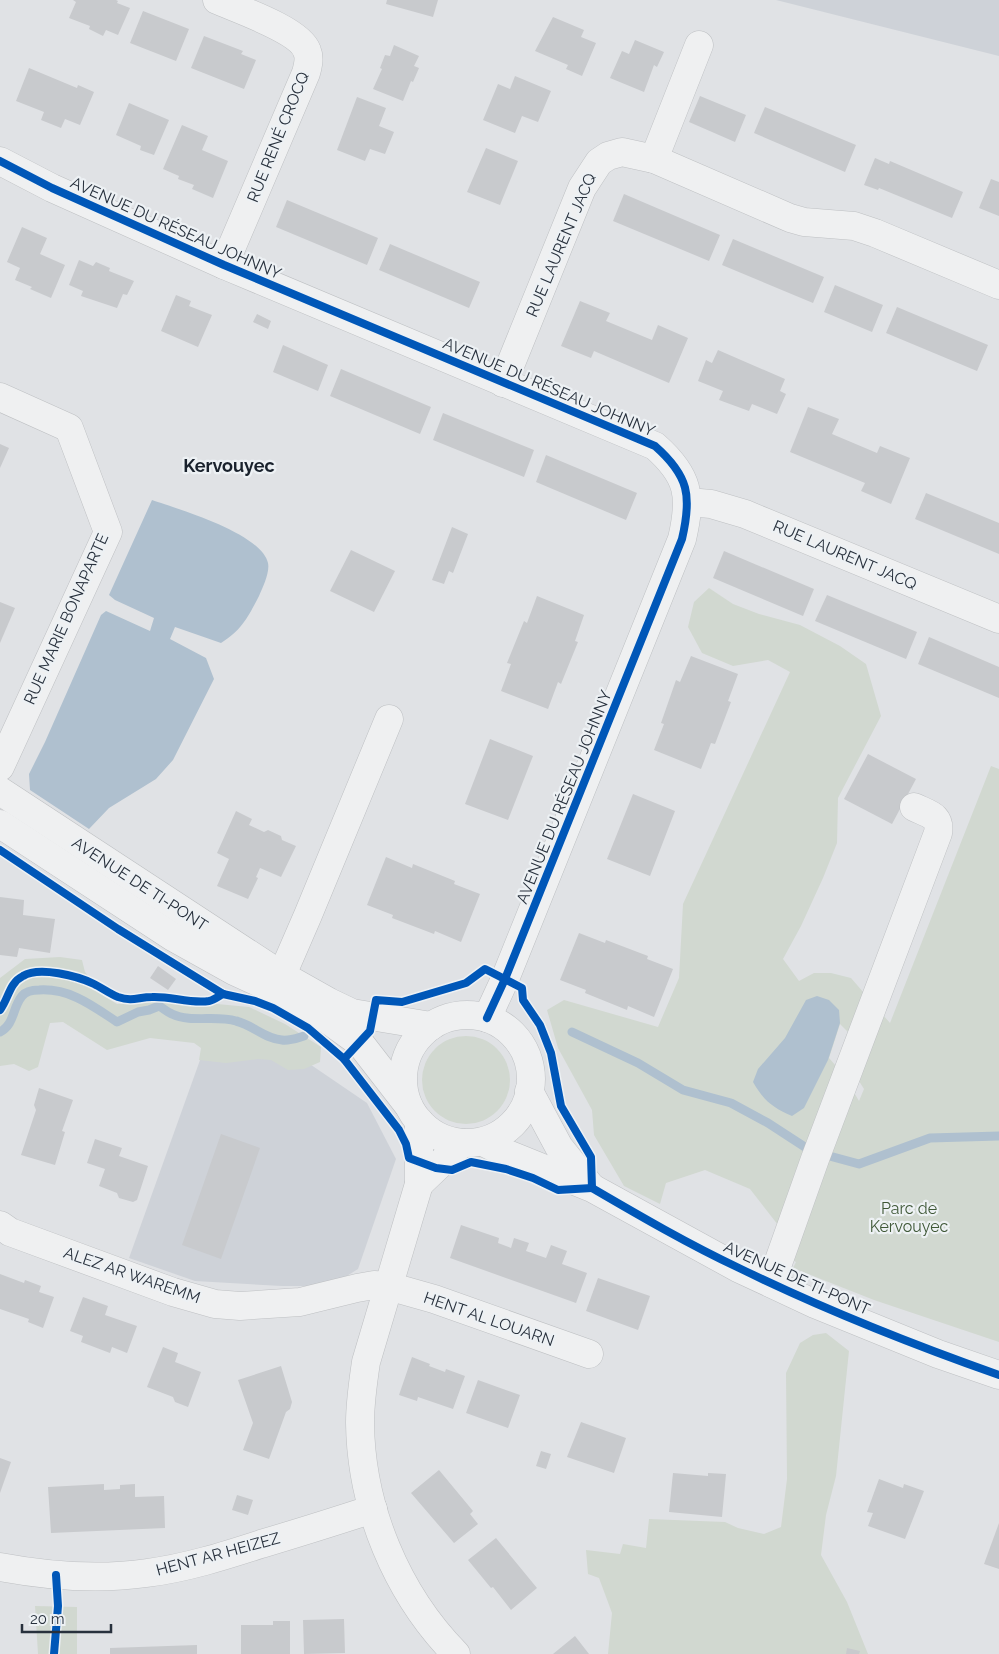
<svg xmlns="http://www.w3.org/2000/svg" width="999" height="1654" viewBox="0 0 999 1654" font-family="Raleway,sans-serif">
	<style>
		.built { fill: #ced2d8 }
		.green { fill: #d1d8d0; fill-rule: evenodd }
		.water { fill: #afc0cf }
		.lines { fill: none; stroke-linecap: round; stroke-linejoin: round }
		.stream { stroke: #afc0cf; stroke-width: 9 }
		.building { fill: #c8cacd }
		.minor-casing { stroke: #bec0c3; stroke-width: 29 }
		.minor { stroke: #eff0f1; stroke-width: 28 }
		.cycleway-casing { stroke: #edf1f4; stroke-width: 11 }
		.cycleway { stroke: #0057b8; stroke-width: 8 }
		.labels { text-anchor: middle; dominant-baseline: central; stroke-width: 4.5; stroke-linejoin: round; paint-order: stroke }
		.street-label { font-size: 16px; fill: #28313d; stroke: #edf1f4 }
		.park-label { font-size: 16px; fill: #3e5736; stroke: #edf1f4 }
		.neighbourhood-label { font-size: 18px; font-weight: bold; fill: #1a222d; stroke: #edf1f4 }
	</style>
	<rect width="100%" height="100%" fill="#e0e2e5"/>
	<g class="built">
		<path d="M776,0H999V56Z"/>
		<path d="M209,1035L295,1054L367,1103L396,1159L358,1269L342,1279L307,1286H282L195,1281L129,1258Z"/>
	</g>
	<g class="green">
		<path d="M709,588L733,604L759,614L800,625L840,646L866,664L881,716L838,798L837,843L823,878L801,926L783,959L799,981L814,973H831L851,978L890,1023L991,766L999,769V1342L874,1300L793,1268L796,1262L790,1259L778,1225L750,1189L705,1170L666,1183L660,1204L624,1186L594,1135L592,1110L558,1048L547,1010L564,1000L658,1027L679,978L683,904L790,672L768,660L733,666L702,653L688,627L694,602ZM840,1024L855,1039L854,1073L864,1089L859,1101L843,1074L829,1058Z"/>
		<path d="M60,957L82,960L85,972L104,996L117,1004L152,1002L217,1004L249,1007L285,1024L321,1047L320,1062L304,1069L288,1070L271,1060L258,1059L226,1063L199,1060L201,1048L194,1043L150,1038L107,1050L63,1022L50,1023L38,1067L29,1071L14,1064L0,1066V978L25,959Z"/>
		<circle cx="466" cy="1080" r="44"/>
		<path d="M826,1333L849,1351L836,1476L826,1515L821,1555L847,1602L868,1654H608L612,1613L599,1578L588,1574L586,1550L620,1554L623,1544L646,1548L649,1519L725,1522L738,1528L764,1534L781,1527L787,1479L786,1373L800,1343L813,1335Z"/>
		<path d="M35,1606L77,1607V1654H38Z"/>
	</g>
	<g class="water">
		<path d="M152,500C178,509 261,533 268,563C270,572 263,587 259,596C248,617 242,630 221,643L175,627L170,639L206,658L214,679L173,760L156,779L109,808L89,829L30,790L29,774L45,742L101,615L106,611L150,631L154,618L115,600L109,595Z"/>
		<path d="M817,996L829,1000L839,1010L840,1023L828,1060L804,1108L792,1116C772,1107 764,1101 753,1082L758,1069L785,1038L806,1000Z"/>
	</g>
	<g class="lines">
		<g class="stream">
			<path d="M0,1032C15,1024 12,1008 22,996C26,991 33,990 39,990C70,988 93,1006 117,1022L138,1012L149,1010L159,1006C163,1008 167,1012 172,1014C191,1023 216,1015 236,1021C253,1025 265,1039 282,1040C290,1041 297,1038 304,1036"/>
			<path d="M572,1032L638,1063L683,1090L731,1103L768,1123L811,1151L859,1164L930,1138L999,1136"/>
		</g>
	</g>
	<g class="building">
		<path d="M73,0H116L118,1L117,3L130,8L118,35L106,30L103,36L89,29L90,26L69,18L76,2Z"/>
		<path d="M387,0H438L433,17L386,4Z"/>
		<path d="M143,11L189,29L176,61L130,43Z"/>
		<path d="M553,17L584,30L581,37L596,43L582,76L566,69L568,65L535,51Z"/>
		<path d="M204,36L243,51L241,54L256,60L244,89L191,68Z"/>
		<path d="M635,40L664,52L657,67L654,65L644,92L610,78L622,51L629,54Z"/>
		<path d="M394,45L419,56L414,66L419,68L413,82L411,81L403,101L373,89L382,69L380,68L385,55L390,56Z"/>
		<path d="M29,68L77,88L78,85L94,92L80,125L65,119L61,128L41,120L44,112L16,101Z"/>
		<path d="M515,76L551,91L538,122L522,116L515,133L483,120L498,84L510,89Z"/>
		<path d="M700,96L746,115L735,142L689,122Z"/>
		<path d="M357,97L386,108L379,126L394,132L385,154L370,149L365,161L337,150Z"/>
		<path d="M129,103L169,120L154,155L140,150L141,146L116,135Z"/>
		<path d="M765,107L856,145L845,172L754,133Z"/>
		<path d="M182,125L208,136L202,150L228,161L213,198L192,189L194,185L178,179L179,176L163,169Z"/>
		<path d="M486,148L518,161L500,205L467,192Z"/>
		<path d="M875,158L889,164L890,161L963,192L952,218L879,188L878,190L864,185Z"/>
		<path d="M991,179L999,182V216L979,208Z"/>
		<path d="M624,194L720,235L709,261L613,221Z"/>
		<path d="M287,200L378,238L367,265L276,227Z"/>
		<path d="M22,227L47,238L40,254L65,265L51,298L30,289L32,287L15,280L20,268L7,262Z"/>
		<path d="M733,239L824,277L813,303L722,265Z"/>
		<path d="M390,244L480,282L469,308L379,270Z"/>
		<path d="M79,260L93,266L96,262L110,268L109,271L134,281L127,295L123,294L117,308L81,296L83,291L69,285Z"/>
		<path d="M835,285L883,305L872,332L824,312Z"/>
		<path d="M176,295L191,301L189,306L212,315L198,347L161,331Z"/>
		<path d="M580,301L610,313L606,321L652,340L658,325L688,338L669,383L594,351L591,358L561,346Z"/>
		<path d="M897,307L988,345L977,371L886,333Z"/>
		<path d="M257,314L271,321L268,329L253,322Z"/>
		<path d="M283,345L328,365L318,391L273,372Z"/>
		<path d="M718,350L785,379L780,391L786,394L777,414L752,404L749,411L719,400L723,391L698,381L706,360L712,363Z"/>
		<path d="M341,369L431,407L420,434L330,396Z"/>
		<path d="M808,407L839,419L832,434L877,453L880,446L910,458L891,504L861,491L865,483L790,452Z"/>
		<path d="M443,413L534,450L524,477L433,440Z"/>
		<path d="M0,444L9,448L0,468Z"/>
		<path d="M546,455L637,493L626,520L536,482Z"/>
		<path d="M926,493L999,523V554L915,519Z"/>
		<path d="M452,527L468,534L453,573L449,571L444,584L432,580Z"/>
		<path d="M351,550L395,571L374,612L330,591Z"/>
		<path d="M724,551L814,589L803,616L713,578Z"/>
		<path d="M827,595L917,632L906,659L815,621Z"/>
		<path d="M537,596L584,615L575,641L578,642L561,684L558,682L548,709L501,691L511,664L507,663L524,621L527,623Z"/>
		<path d="M0,602L15,608L0,643Z"/>
		<path d="M929,637L999,667V698L918,664Z"/>
		<path d="M691,656L738,674L728,701L731,702L715,744L711,743L701,769L654,750L664,724L661,723L676,680L680,682Z"/>
		<path d="M490,739L533,756L508,820L465,804Z"/>
		<path d="M868,754L916,779L892,824L844,799Z"/>
		<path d="M633,794L675,811L650,876L607,859Z"/>
		<path d="M236,811L252,819L249,825L264,832L268,830L281,836L282,840L296,846L281,877L260,868L256,877L258,878L248,899L217,886L229,859L217,853Z"/>
		<path d="M386,857L412,868L413,864L455,881L454,884L480,894L461,942L435,931L434,934L392,918L393,915L367,905Z"/>
		<path d="M0,897L24,900L23,915L55,919L50,953L19,948L17,957L0,955Z"/>
		<path d="M579,933L605,943L606,940L648,956L647,959L673,969L654,1017L628,1006L627,1010L585,993L586,990L560,980Z"/>
		<path d="M158,966L176,979L168,990L150,978Z"/>
		<path d="M39,1088L73,1100L62,1131L65,1132L55,1165L21,1155L36,1110L34,1105Z"/>
		<path d="M221,1134L260,1148L221,1259L182,1245Z"/>
		<path d="M95,1139L122,1148L119,1156L148,1166L137,1200L133,1202L119,1198L117,1193L99,1186L105,1169L87,1163Z"/>
		<path d="M461,1225L499,1238L498,1243L511,1248L514,1238L529,1243L526,1251L546,1258L551,1245L567,1251L562,1264L587,1273L576,1303L450,1258Z"/>
		<path d="M0,1274L24,1283L25,1280L41,1286L39,1292L54,1297L43,1328L28,1322L29,1319L0,1309Z"/>
		<path d="M598,1278L650,1296L638,1330L586,1311Z"/>
		<path d="M83,1297L108,1306L105,1315L137,1326L127,1353L112,1347L110,1353L81,1342L83,1336L70,1331Z"/>
		<path d="M163,1347L178,1353L175,1362L201,1372L188,1407L175,1402L173,1397L147,1387Z"/>
		<path d="M412,1357L430,1364L429,1366L445,1372L446,1369L465,1376L453,1409L418,1397L417,1401L399,1395Z"/>
		<path d="M281,1366L292,1402L290,1409L286,1412L269,1459L243,1450L253,1423L238,1380Z"/>
		<path d="M478,1380L520,1395L508,1428L466,1413Z"/>
		<path d="M581,1422L626,1438L614,1473L567,1457Z"/>
		<path d="M541,1451L551,1454L546,1469L536,1466Z"/>
		<path d="M0,1458L11,1462L0,1493Z"/>
		<path d="M439,1470L473,1511L470,1514L478,1524L454,1543L411,1493Z"/>
		<path d="M673,1473L708,1476V1473L726,1474L722,1517L669,1512Z"/>
		<path d="M879,1479L903,1488L904,1484L924,1491L905,1539L868,1526L873,1513L867,1512Z"/>
		<path d="M104,1484V1490L120,1489V1485L135,1484V1497L164,1496L165,1528L51,1533L48,1487Z"/>
		<path d="M237,1495L253,1500L248,1515L232,1510Z"/>
		<path d="M999,1523V1569L984,1564Z"/>
		<path d="M496,1538L537,1588L511,1610L493,1587L491,1588L468,1560Z"/>
		<path d="M344,1619L345,1653L304,1654L303,1620Z"/>
		<path d="M273,1621H290V1654H241V1625H273Z"/>
		<path d="M575,1636L589,1654H553Z"/>
		<path d="M197,1645V1654H110V1648Z"/>
		<path d="M847,1648L860,1651L859,1654H846Z"/>
	</g>
	<g class="lines">
		<g class="minor-casing">
			<g id="minor">
				<path d="M217,0C237,9 300,30 307,51C310,58 308,66 306,73L224,265"/>
				<path d="M654,159L699,45"/>
				<path d="M0,161L52,188L224,265L655,446C689,476 692,496 682,539L505,979L487,1018"/>
				<path d="M503,383L582,188L599,162L608,156L622,152L654,159L790,218L804,222L854,226L875,233L999,285"/>
				<path d="M0,397L69,428L108,532L0,767"/>
				<path d="M688,502L711,504L745,514L999,619"/>
				<path d="M0,791L281,975L329,1002L352,1013L431,1026"/>
				<path d="M0,824L173,937L234,971L273,989L328,1020L360,1043L408,1105"/>
				<path d="M273,989L285,968L308,915L389,719"/>
				<circle cx="467" cy="1079" r="64"/>
				<path d="M529,1091L559,1147L591,1187"/>
				<path d="M419,1121V1184L366,1362C363,1382 360,1403 360,1423C361,1508 397,1594 456,1654"/>
				<path d="M483,1142L505,1153L592,1188L738,1268L815,1304L938,1354L999,1375"/>
				<path d="M419,1184L462,1143"/>
				<path d="M0,1225L10,1232L173,1292L215,1304L240,1306L300,1302L357,1288L374,1285L388,1286L434,1299L589,1354"/>
				<path d="M771,1283L815,1159L938,833C941,815 928,814 914,807"/>
				<path d="M0,1567C48,1576 98,1580 147,1573C186,1568 224,1556 261,1544C298,1533 336,1521 373,1509"/>
			</g>
		</g>
		<use href="#minor" class="minor"/>
		<g class="cycleway-casing">
			<g id="cycleway">
				<path d="M0,161L52,188L224,265L655,446C689,476 692,496 682,539L505,979L487,1018"/>
				<path d="M0,850L118,929L223,994L255,1001L273,1008L308,1028L344,1059L399,1130L406,1144L409,1158L436,1168L452,1170L471,1162L506,1169L533,1178L558,1190L592,1188"/>
				<path d="M0,1010C9,998 9,983 23,976C39,966 78,976 94,984C102,988 110,994 118,997C133,1002 138,997 152,997C171,996 190,1004 209,1001C214,1000 219,996 223,994"/>
				<path d="M344,1059L370,1031L376,1000L402,1002L466,983L485,969L522,988L523,1000L540,1025L551,1053L561,1106L591,1157L592,1188"/>
				<path d="M592,1188C640,1216 688,1244 739,1268C823,1309 911,1344 999,1375"/>
				<path d="M54,1654L58,1606L56,1575"/>
			</g>
		</g>
		<use href="#cycleway" class="cycleway"/>
	</g>
	<g class="labels">
		<g class="street-label">
			<text transform="translate(278 137) rotate(-68)">RUE RENÉ CROCQ</text>
			<text transform="translate(176 228) rotate(24)">AVENUE DU RÉSEAU JOHNNY</text>
			<text transform="translate(561 245) rotate(-67)">RUE LAURENT JACQ</text>
			<text transform="translate(549 387) rotate(23)">AVENUE DU RÉSEAU JOHNNY</text>
			<text transform="translate(845 555) rotate(23)">RUE LAURENT JACQ</text>
			<text transform="translate(66 619) rotate(-66)">RUE MARIE BONAPARTE</text>
			<text transform="translate(564 797) rotate(-68)">AVENUE DU RÉSEAU JOHNNY</text>
			<text transform="translate(140 884) rotate(33)">AVENUE DE TI-PONT</text>
			<text transform="translate(132 1275) rotate(19)">ALEZ AR WAREMM</text>
			<text transform="translate(797 1278) rotate(24)">AVENUE DE TI-PONT</text>
			<text transform="translate(489 1319) rotate(19)">HENT AL LOUARN</text>
			<text transform="translate(218 1554) rotate(-15)">HENT AR HEIZEZ</text>
		</g>
		<g class="park-label">
			<text x="909" y="1208">Parc de<tspan x="909" dy="18">Kervouyec</tspan></text>
		</g>
		<g class="neighbourhood-label">
			<text x="229" y="465">Kervouyec</text>
		</g>
	</g>
	<path d="M22 1624v8h89v-8" fill="none" stroke="#28313d" stroke-width="2.5"/>
	<text x="30" y="1624" font-size="15" fill="#28313d" stroke="#edf1f4" stroke-width="4" paint-order="stroke">20 m</text>
</svg>
